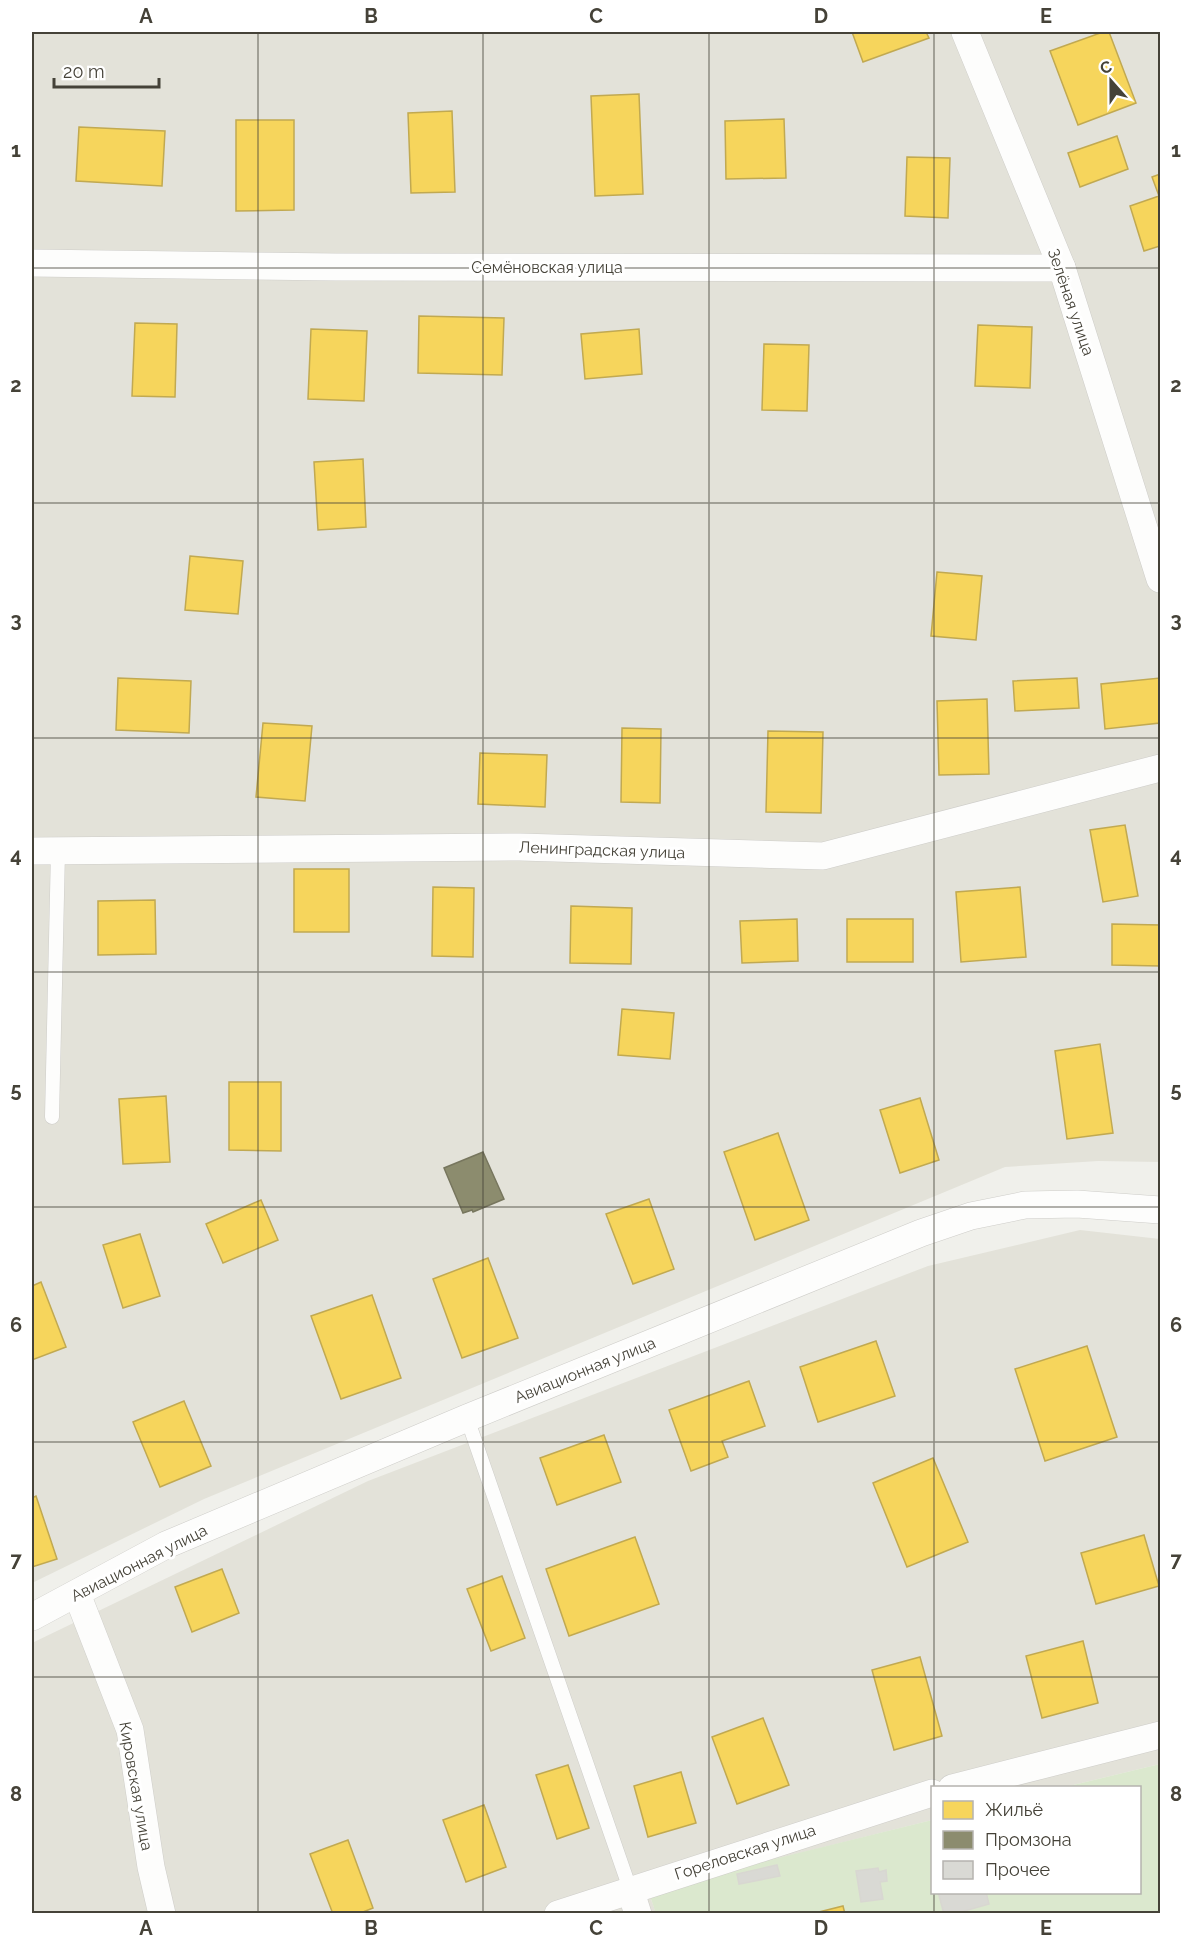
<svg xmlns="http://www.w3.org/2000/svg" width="1192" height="1945" viewBox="0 0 1192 1945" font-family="Raleway,sans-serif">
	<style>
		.residential { fill: #e3e2d9 }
		.green { fill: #dbe8ce }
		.homes { fill: #f6d55c; stroke: #c1a951; stroke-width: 1.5 }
		.industry { fill: #8c8c6e; stroke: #77765e; stroke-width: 1.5 }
		.building { fill: #d9d9d4; stroke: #d8d7d1; stroke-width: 1.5 }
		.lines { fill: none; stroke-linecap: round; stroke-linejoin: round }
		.lane-casing { stroke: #cecdc9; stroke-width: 15 }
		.street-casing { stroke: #cecdc9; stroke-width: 28 }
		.lane { stroke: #fdfdfc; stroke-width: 14 }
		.street { stroke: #fdfdfc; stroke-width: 27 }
		.grid { fill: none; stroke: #454238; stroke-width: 1.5; stroke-opacity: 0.55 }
		.labels { text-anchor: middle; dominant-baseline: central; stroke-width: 6; stroke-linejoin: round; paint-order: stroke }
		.street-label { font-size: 16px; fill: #454238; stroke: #fff }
		.neatline { fill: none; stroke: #454238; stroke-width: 2 }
		.grid-label { font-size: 20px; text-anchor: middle; font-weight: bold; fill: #454238 }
	</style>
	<rect width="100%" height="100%" fill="#f0f0eb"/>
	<g class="residential">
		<path d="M32,32H1160V1162L1098,1161L1005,1167L204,1499L32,1583Z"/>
		<path d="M1080,1230L1160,1239V1764L1065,1787L932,1788V1820L648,1891L656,1913L32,1914V1643L368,1481L928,1266Z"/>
	</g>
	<path class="green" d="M1160,1764V1913L656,1914L648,1890L932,1820V1892H1140V1788L1065,1787Z"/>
	<g class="homes">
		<path d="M852,32H926L929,38L863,62Z"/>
		<path d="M1103,32H1109L1136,103L1078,125L1050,51Z"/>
		<path d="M639,94L643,194L595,196L591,96Z"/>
		<path d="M452,111L455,192L411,193L408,113Z"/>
		<path d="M784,119L786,178L726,179L725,121Z"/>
		<path d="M236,120H294V210L236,211Z"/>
		<path d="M79,127L165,131L162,186L76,181Z"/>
		<path d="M1117,136L1128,169L1080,187L1068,153Z"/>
		<path d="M907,157L950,158L948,218L905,216Z"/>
		<path d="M1160,174V246L1144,251L1130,206L1159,196L1152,177Z"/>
		<path d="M419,316L504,318L502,375L418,373Z"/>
		<path d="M135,323L177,324L175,397L132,396Z"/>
		<path d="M978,325L1032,327L1030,388L975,386Z"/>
		<path d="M311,329L367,331L364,401L308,399Z"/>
		<path d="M639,329L642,374L585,379L581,334Z"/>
		<path d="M764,344L809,345L807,411L762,410Z"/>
		<path d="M363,459L366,527L318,530L314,462Z"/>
		<path d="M190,556L243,561L238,614L185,610Z"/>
		<path d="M937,572L982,576L976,640L931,636Z"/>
		<path d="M118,678L191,681L189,733L116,730Z"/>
		<path d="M1077,678L1079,708L1015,711L1013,681Z"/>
		<path d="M1160,678V723L1105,729L1101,684Z"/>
		<path d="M987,699L989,774L939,775L937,701Z"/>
		<path d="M263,723L312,726L305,801L256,797Z"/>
		<path d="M622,728L661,729L660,803L621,802Z"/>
		<path d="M768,731L823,732L821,813L766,812Z"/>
		<path d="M480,753L547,755L545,807L478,804Z"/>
		<path d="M1125,825L1138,896L1103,902L1090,830Z"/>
		<rect x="294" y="869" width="55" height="63"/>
		<path d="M433,887L474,888L473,957L432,956Z"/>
		<path d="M1020,887L1026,957L961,962L956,892Z"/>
		<path d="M155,900L156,954L98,955V901Z"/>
		<path d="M571,906L632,908L631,964L570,963Z"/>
		<path d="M797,919L798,961L742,963L740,921Z"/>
		<rect x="847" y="919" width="66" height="43"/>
		<path d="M1112,924L1160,925V966L1112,965Z"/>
		<path d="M622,1009L674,1013L670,1059L618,1055Z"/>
		<path d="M1100,1044L1113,1133L1067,1139L1055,1051Z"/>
		<path d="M229,1082H281V1151L229,1150Z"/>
		<path d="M166,1096L170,1162L123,1164L119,1099Z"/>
		<path d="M920,1098L939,1160L900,1173L880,1110Z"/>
		<path d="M778,1133L809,1220L755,1240L724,1152Z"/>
		<path d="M649,1199L674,1269L633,1284L606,1214Z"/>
		<path d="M261,1200L278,1240L223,1263L206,1224Z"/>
		<path d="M140,1234L160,1296L123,1308L103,1245Z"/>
		<path d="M488,1258L518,1338L462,1358L433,1279Z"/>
		<path d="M41,1282L66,1347L32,1360V1286Z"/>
		<path d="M372,1295L401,1378L341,1399L311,1316Z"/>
		<path d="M876,1341L895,1396L818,1422L800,1367Z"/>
		<path d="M1087,1346L1117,1437L1045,1461L1015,1369Z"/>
		<path d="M749,1381L765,1426L722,1441L728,1457L691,1471L669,1410Z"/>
		<path d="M184,1401L211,1466L160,1487L133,1422Z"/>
		<path d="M604,1435L621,1482L557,1505L540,1458Z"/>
		<path d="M933,1458L968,1542L907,1567L873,1483Z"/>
		<path d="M36,1496L57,1559L32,1567V1498Z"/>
		<path d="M1144,1535L1159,1586L1096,1604L1081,1553Z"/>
		<path d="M635,1537L659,1604L569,1636L546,1569Z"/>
		<path d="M222,1569L239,1613L192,1632L175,1587Z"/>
		<path d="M502,1576L525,1638L491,1651L467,1589Z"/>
		<path d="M1083,1641L1098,1703L1042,1718L1026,1656Z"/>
		<path d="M920,1657L942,1736L894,1750L872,1670Z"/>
		<path d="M763,1718L789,1785L737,1804L712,1737Z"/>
		<path d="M568,1765L589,1828L557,1839L536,1775Z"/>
		<path d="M681,1772L696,1823L648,1837L634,1786Z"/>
		<path d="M484,1805L506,1867L466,1882L443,1820Z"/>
		<path d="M348,1840L373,1908L358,1914H333L310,1854Z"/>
		<path d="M843,1906L845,1914H811Z"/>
	</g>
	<path class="industry" d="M483,1152L504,1199L473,1212L472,1210L463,1213L444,1168Z"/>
	<g class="building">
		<path d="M777,1865L780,1876L739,1884L737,1874Z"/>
		<path d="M878,1868L879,1872L886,1870L887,1881L880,1882L883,1899L861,1902L856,1871Z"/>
		<path d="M938,1892H986L989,1904L954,1914H944Z"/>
	</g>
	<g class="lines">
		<g class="lane-casing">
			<g id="lane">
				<path d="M52,1117L58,851"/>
				<path d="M467,1418L630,1889"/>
			</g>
		</g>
		<g class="street-casing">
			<g id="street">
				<path d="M965,32L1062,268L1160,579"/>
				<path d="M32,263L336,267L1062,268"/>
				<path d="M32,851L520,847L823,856L1160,768"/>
				<path d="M77,1594L130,1730L151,1867L162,1914"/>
				<path d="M32,1617L166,1545L467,1418L921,1233L971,1216L1025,1205L1077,1204L1160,1210"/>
				<path d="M952,1788L1160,1735"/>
				<path d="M630,1889L638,1914"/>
				<path d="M558,1914L932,1793"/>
			</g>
		</g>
		<use href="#lane" class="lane"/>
		<use href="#street" class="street"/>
	</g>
	<path class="grid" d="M258,32V1914M483,32V1914M709,32V1914M934,32V1788M32,268H1160M32,503H1160M32,738H1160M32,972H1160M32,1207H1160M32,1442H1160M32,1677H1160M934,1892V1914"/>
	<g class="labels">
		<g class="street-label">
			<text x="547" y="267">Семёновская улица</text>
			<text transform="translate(1071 302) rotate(71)">Зелёная улица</text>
			<text transform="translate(602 850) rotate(2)">Ленинградская улица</text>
			<text transform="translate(585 1370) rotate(-22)">Авиационная улица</text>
			<text transform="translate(139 1563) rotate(-27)">Авиационная улица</text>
			<text transform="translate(136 1786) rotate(80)">Кировская улица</text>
			<text transform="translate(745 1852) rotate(-18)">Гореловская улица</text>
		</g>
	</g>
	<rect width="1192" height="1945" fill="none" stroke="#ffffff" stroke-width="66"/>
	<rect x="931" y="1786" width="210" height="108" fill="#ffffff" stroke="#b5b3af" stroke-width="1.5"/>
	<rect x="943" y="1801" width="30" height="18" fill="#f6d55c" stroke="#b5b3af" stroke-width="1.5"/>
	<text x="985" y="1816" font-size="18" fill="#454238">Жильё</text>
	<rect x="943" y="1831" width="30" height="18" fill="#8c8c6e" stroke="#b5b3af" stroke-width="1.5"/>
	<text x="985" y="1846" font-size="18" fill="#454238">Промзона</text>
	<rect x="943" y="1861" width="30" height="18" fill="#d9d9d4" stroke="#b5b3af" stroke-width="1.5"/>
	<text x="985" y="1876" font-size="18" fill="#454238">Прочее</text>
	<g transform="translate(1111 81) rotate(339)" stroke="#ffffff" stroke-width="4.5" paint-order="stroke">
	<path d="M0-4.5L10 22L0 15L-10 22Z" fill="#454238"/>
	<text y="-9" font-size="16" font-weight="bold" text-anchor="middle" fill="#454238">С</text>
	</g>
	<path d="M54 78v9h105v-9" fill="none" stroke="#454238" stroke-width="3"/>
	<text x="63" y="78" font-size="18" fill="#454238" stroke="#ffffff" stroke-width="4.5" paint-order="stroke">20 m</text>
	<rect x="33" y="33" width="1126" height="1879" class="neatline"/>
	<g class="grid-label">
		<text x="146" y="23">A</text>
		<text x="371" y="23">B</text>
		<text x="596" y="23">C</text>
		<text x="821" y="23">D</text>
		<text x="1046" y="23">E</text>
		<text x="16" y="157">1</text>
		<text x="1176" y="157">1</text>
		<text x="16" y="392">2</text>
		<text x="1176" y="392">2</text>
		<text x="16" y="627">3</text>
		<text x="1176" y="627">3</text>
		<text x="16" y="862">4</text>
		<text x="1176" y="862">4</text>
		<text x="16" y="1097">5</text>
		<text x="1176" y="1097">5</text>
		<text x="16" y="1332">6</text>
		<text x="1176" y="1332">6</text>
		<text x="16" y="1567">7</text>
		<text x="1176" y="1567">7</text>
		<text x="16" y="1801">8</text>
		<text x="1176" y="1801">8</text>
		<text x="146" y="1935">A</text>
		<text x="371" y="1935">B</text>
		<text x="596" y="1935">C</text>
		<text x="821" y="1935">D</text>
		<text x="1046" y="1935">E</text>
	</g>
</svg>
